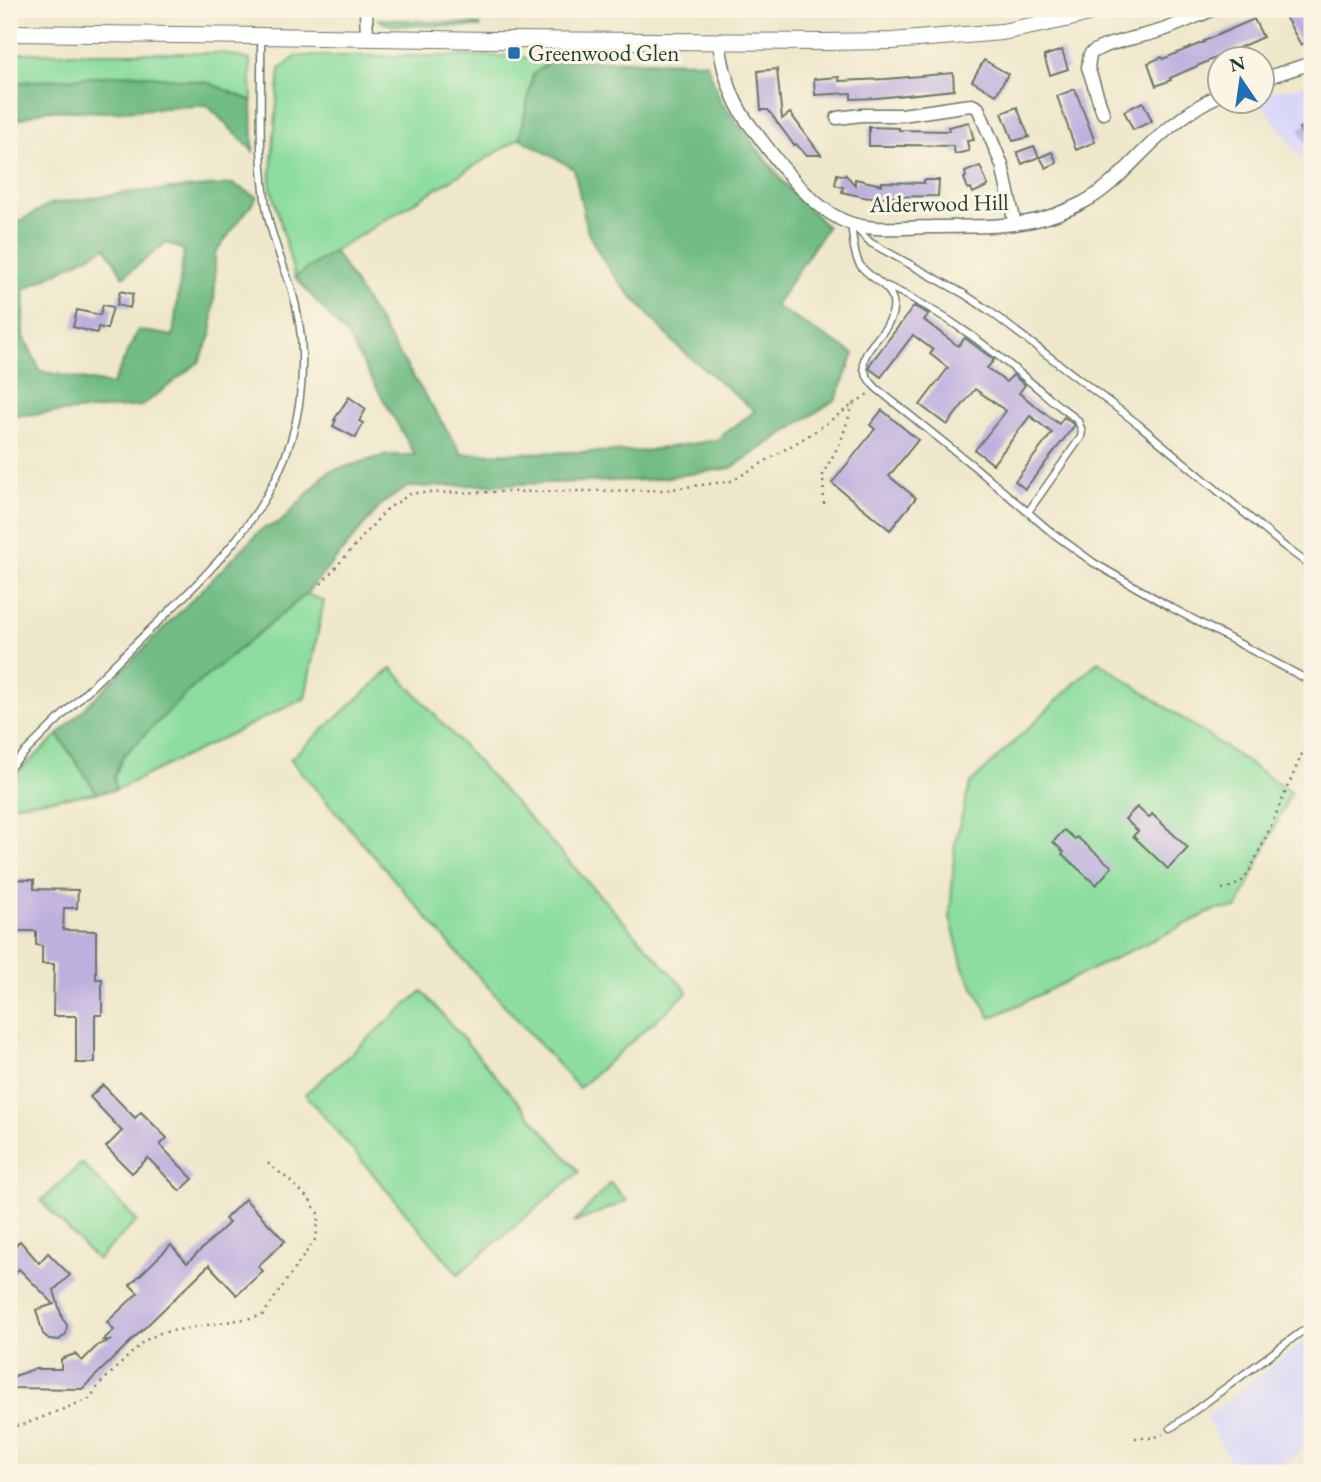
<svg xmlns="http://www.w3.org/2000/svg" width="1321" height="1482" viewBox="0 0 1321 1482" font-family="'EB Garamond',serif">
	<style>
		.built { fill: #d8d7f8 }
		.green { fill: #8cdd9e; stroke: #568d69; stroke-width: 2 }
		.forest { fill: #71bc85; stroke: #487c5c; stroke-width: 2; fill-rule: evenodd }
		.building { fill: #bdafde }
		.lines { fill: none; stroke-linecap: round; stroke-linejoin: round }
		.service-casing { stroke: #687868; stroke-width: 9 }
		.minor-casing { stroke: #687868; stroke-width: 15 }
		.tertiary-casing { stroke: #687868; stroke-width: 18 }
		.path { stroke: #687868; stroke-width: 2.5; stroke-dasharray: 2 5; stroke-linecap: butt }
		.service { stroke: #fff; stroke-width: 6 }
		.minor { stroke: #fff; stroke-width: 12 }
		.tertiary { stroke: #fff; stroke-width: 16 }
		.poi-dot { fill: #1f6fb2; stroke: #fcf5e5; stroke-width: 2.5 }
		.labels { text-anchor: middle; dominant-baseline: central; stroke-width: 6; stroke-linejoin: round; paint-order: stroke }
		.poi-label { font-size: 23px; fill: #1f3d34; stroke: #fcf5e5; text-anchor: start }
		.street-label { font-size: 23px; fill: #1f3d34; stroke: #fcf5e5 }
	</style>
	<rect width="100%" height="100%" fill="#fcf5e5"/>
	<filter id="ink" filterUnits="userSpaceOnUse"><feTurbulence type="fractalNoise" baseFrequency=".0143" numOctaves="2"/><feDisplacementMap in="SourceGraphic" scale="14" xChannelSelector="R" yChannelSelector="G"/><feConvolveMatrix kernelMatrix="1 2 1 2 8 2 1 2 1" color-interpolation-filters="sRGB"/></filter>
	<filter id="wash" filterUnits="userSpaceOnUse"><feTurbulence type="fractalNoise" baseFrequency=".00686" numOctaves="4" result="noise"/><feDisplacementMap in="SourceGraphic" scale="28" xChannelSelector="R" yChannelSelector="G"/><feGaussianBlur stdDeviation="1.57" result="paint"/><feColorMatrix in="noise" values="0 0 0 0 0 0 0 0 0 0 0 0 0 0 0 0 0 1.4 0 .05"/><feComposite in="paint" operator="in"/></filter>
	<g filter="url(#wash)">
		<rect width="100%" height="100%" fill="#efe7ca"/>
		<g class="built">
			<path d="M1312,81V172L1260,102L1262,92L1292,88Z"/>
			<path d="M1312,1336V1444L1265,1473H1237L1206,1418L1253,1380Z"/>
		</g>
		<g class="green">
			<path d="M378,19L480,25V27L393,25L384,23Z"/>
			<path d="M9,53H223L250,60L252,101L209,83L134,74L9,83Z"/>
			<path d="M297,56H506L553,60L533,74L520,138L334,251L295,277L270,183L280,69Z"/>
			<path d="M306,594L324,601L305,698L116,790L114,777L123,756L191,689Z"/>
			<path d="M1098,661L1291,792L1237,909H1217L991,1018L963,968L950,917L955,843L970,784Z"/>
			<path d="M392,668L688,992L579,1088L461,957L290,759Z"/>
			<path d="M58,735L97,793L9,805V781Z"/>
			<path d="M422,991L579,1172L458,1274L305,1094Z"/>
			<path d="M82,1163L137,1221L97,1260L41,1201Z"/>
			<path d="M610,1183L627,1201L574,1223Z"/>
		</g>
		<g class="forest">
			<path d="M553,60L706,62L721,102L788,188L827,227L775,306L854,354L836,399L731,468L648,480L408,487L383,503L306,594L191,689L123,756L114,777L116,790L97,793L58,735L262,529L281,522L328,472L386,455H415L348,337L295,277L334,251L462,454L644,451L716,440L755,411L678,347L624,288L604,262L588,233L574,169L520,138L533,74Z"/>
			<path d="M134,74L209,83L252,101L253,151L207,105L108,112L45,110L9,123V83Z"/>
			<path d="M233,184L257,197L215,253V288L211,336L199,362L142,406L9,416V227L50,204L124,193ZM166,243L184,250L173,336L138,330L112,385L40,371L23,334L25,289L106,247L123,277Z"/>
		</g>
		<g id="blocks">
			<g class="building">
				<path d="M1281,9H1302L1312,26V39L1301,45Z"/>
				<path d="M1254,19L1263,37L1170,78L1171,80L1156,86L1148,63L1162,57L1163,59L1204,42V41Z"/>
				<path d="M1062,50L1068,69L1050,75L1044,56Z"/>
				<path d="M984,60L1008,74L996,95L972,81Z"/>
				<path d="M777,69L782,119L790,113L821,155H806L796,144L794,145L768,110H761L758,71Z"/>
				<path d="M953,73L954,90L877,98L851,99V93L815,95L814,79L839,77V81L886,79Z"/>
				<path d="M1075,89L1095,142L1076,150L1057,96Z"/>
				<path d="M1143,102L1152,121L1133,130L1124,111Z"/>
				<path d="M1017,107L1029,137L1013,141L1002,113Z"/>
				<path d="M969,122L974,140L967,141L969,151L955,154L953,146L905,145V146H869V127L899,128V130L949,131L948,127Z"/>
				<path d="M1312,122V158L1299,128Z"/>
				<path d="M1034,146L1039,157L1022,164L1017,152Z"/>
				<path d="M1052,152L1057,163L1046,168L1040,157Z"/>
				<path d="M980,166L988,186L973,193L971,188L968,189L964,178L966,177L965,172Z"/>
				<path d="M837,174L846,176V175L855,185V179L882,185V182L924,183V180H939L938,196L869,197L868,198L842,192L843,187L835,185Z"/>
				<path d="M120,291L133,294L130,308L117,305Z"/>
				<path d="M103,305L113,307L107,329L98,327L97,333L73,327L77,310L100,315Z"/>
				<path d="M914,306L929,314L924,320L958,346L965,338L994,360L987,368L1006,382L1013,375L1025,385L1019,393L1059,424L1064,417L1073,424L1074,426L1025,489L1015,481L1052,433L1030,416L993,464L975,450L1006,411L975,389L947,425L920,405L948,368L930,354L933,350L913,335L881,377L870,369V364Z"/>
				<path d="M349,397L366,409L359,421L363,423L356,438L333,426L336,420H334Z"/>
				<path d="M882,410L918,440L889,476L916,498L890,530L832,483L875,429L870,425Z"/>
				<path d="M1137,807L1149,818L1152,814L1188,848L1168,869L1133,836L1138,831L1125,819Z"/>
				<path d="M1064,830L1075,839L1077,837L1112,867L1096,885L1062,854L1064,852L1053,842Z"/>
				<path d="M9,879L34,880V889L78,890L77,908H64L63,930L96,931V979H102V1015H95V1063H76V1016H53L54,964H42V946L36,945V931H9Z"/>
				<path d="M103,1085L135,1118L141,1112L167,1138L160,1145L193,1179L180,1191L148,1158L132,1173L106,1147L122,1131L90,1097Z"/>
				<path d="M245,1199L285,1241L258,1266L263,1271L237,1295L209,1265L82,1389L9,1388V1378L34,1369H61V1359L75,1354L82,1361L98,1345L111,1340H103L114,1330L107,1322L138,1293L130,1285L171,1245L187,1263L229,1223L225,1219Z"/>
				<path d="M20,1241L39,1263L48,1253L70,1275L54,1290L62,1318L67,1325L66,1334L59,1340L49,1339L43,1334L36,1310L54,1304L19,1269L9,1279V1252Z"/>
			</g>
		</g>
	</g>
	<g filter="url(#ink)">
		<use href="#blocks" fill-opacity="0" stroke="#687868" stroke-width="2"/>
		<g class="lines">
			<g class="service-casing">
				<g id="service">
					<path d="M851,223C853,236 853,254 860,265C871,281 897,286 893,310C888,342 842,353 876,388L976,468L1050,531L1094,563L1172,608L1312,682"/>
					<path d="M855,227L871,243L964,294L988,310L1138,424L1285,547L1312,567"/>
					<path d="M887,286C947,313 998,354 1048,397C1058,406 1069,412 1078,421L1082,431L1081,437L1028,512"/>
					<path d="M9,768C51,727 92,686 133,646C221,561 306,488 302,355C302,333 297,308 291,287C282,262 272,238 267,212C257,154 262,95 261,38"/>
					<path d="M1171,1428L1312,1324"/>
				</g>
			</g>
			<g class="minor-casing">
				<g id="minor">
					<path d="M366,9L367,38"/>
					<path d="M719,41C722,66 729,91 741,112C746,121 754,130 760,138C781,166 809,204 842,220C869,233 903,227 932,227C967,226 1003,228 1037,220C1053,216 1068,210 1082,203C1106,191 1124,171 1143,152C1165,130 1191,108 1220,95"/>
					<path d="M1262,79L1312,63"/>
					<path d="M1103,113L1088,67L1090,54C1105,42 1143,37 1163,30C1180,24 1197,16 1214,9"/>
					<path d="M837,118L862,115H902L963,106L972,105L978,108L1002,165L1015,224"/>
				</g>
			</g>
			<g class="tertiary-casing">
				<path id="tertiary" d="M9,33L261,36L491,40L823,42L892,41L1002,32L1066,19L1102,9"/>
			</g>
			<g class="path">
				<path d="M824,504L823,474L841,441L853,404"/>
				<path d="M321,584L387,509L412,493L664,490L732,481L811,434L868,394"/>
				<path d="M1222,889L1232,887L1241,882L1248,874L1266,837L1312,731"/>
				<path d="M9,1425L20,1426L89,1399L100,1384L144,1341L160,1333L262,1316L316,1238L319,1215L310,1200L288,1179L265,1161"/>
				<path d="M1135,1438H1153L1163,1434"/>
			</g>
			<use href="#service" class="service"/>
			<use href="#minor" class="minor"/>
			<use href="#tertiary" class="tertiary"/>
		</g>
	</g>
	<rect class="poi-dot" x="507" y="46" width="14" height="14" rx="3.5"/>
	<g class="labels">
		<g class="poi-label">
			<text x="528" y="53">Greenwood Glen</text>
		</g>
		<g class="street-label">
			<text transform="translate(939 203) rotate(-1)">Alderwood Hill</text>
		</g>
	</g>
	<rect width="1321" height="1482" fill="none" stroke="#fcf5e5" stroke-width="35"/>
	<g transform="translate(1241 80) rotate(347)"><circle r="33" fill="#fcf5e5" stroke="#a4ab9e" stroke-width="2"/>
	<path d="M0-5L12 26L0 18L-12 26Z" fill="#1f6fb2"/>
	<text y="-10" font-size="19" font-weight="bold" text-anchor="middle" fill="#1f3d34">N</text>
	</g>
</svg>
